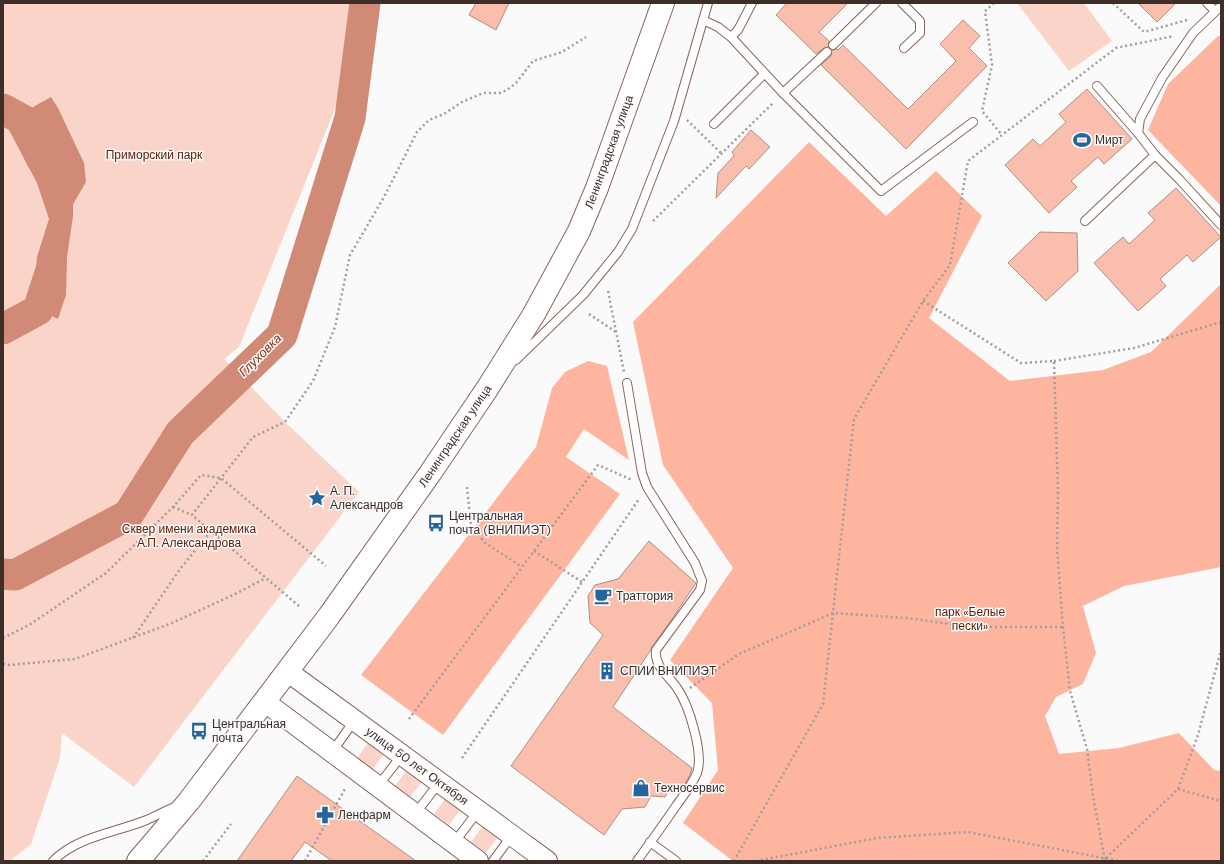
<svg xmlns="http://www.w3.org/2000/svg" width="1224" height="864" viewBox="0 0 1224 864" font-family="'DM Sans',sans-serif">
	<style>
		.green { fill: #fad4c9 }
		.forest { fill: #feb59f }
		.water { fill: #d08a75 }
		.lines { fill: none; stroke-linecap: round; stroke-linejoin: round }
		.river { stroke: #d08a75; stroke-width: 31 }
		.building { fill: #fabead; stroke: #b38e82 }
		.service-casing { stroke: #89655b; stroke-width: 10 }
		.tertiary-casing { stroke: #89655b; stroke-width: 22 }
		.secondary-casing { stroke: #89655b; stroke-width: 24 }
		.path { stroke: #a39c9a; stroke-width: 2.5; stroke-dasharray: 2 3; stroke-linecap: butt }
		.service { stroke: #fff; stroke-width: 8 }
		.tertiary { stroke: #fff; stroke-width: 20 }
		.secondary { stroke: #fff; stroke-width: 22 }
		.labels { text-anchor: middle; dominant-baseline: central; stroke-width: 3; stroke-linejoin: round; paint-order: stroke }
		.poi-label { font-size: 12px; fill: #3d2e29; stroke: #fafafa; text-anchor: start }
		.street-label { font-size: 12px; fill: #3d2e29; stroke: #fafafa }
		.park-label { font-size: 12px; fill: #60200c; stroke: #fafafa }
		.water-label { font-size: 13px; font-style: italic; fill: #863218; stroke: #fafafa }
	</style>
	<rect width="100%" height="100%" fill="#fafafa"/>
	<g class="green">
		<path d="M3,3H373L370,22L239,347L224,359L285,422L359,492L134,787L62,733L60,758L31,844L10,861H3Z"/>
		<path d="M1017,3H1084L1112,41L1069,71Z"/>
		<path d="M368,743L384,754L372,770L357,758Z"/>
		<path d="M406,771L422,782L410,797L395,786Z"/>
		<path d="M445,799L460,810L449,825L434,814Z"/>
		<path d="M482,827L497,838L486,853L471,842Z"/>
	</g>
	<g class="forest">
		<path d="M1218,36H1221V206L1148,130L1168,84Z"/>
		<path d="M809,142L886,216L936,171L982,216L929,318L1010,381L1103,370L1151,352L1221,284V567L1124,586L1083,606L1096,653L1083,684L1056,697L1045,716L1059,754L1119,748L1179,733L1214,770L1221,771V861H733L683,823L718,770L712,703L670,660L733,568L663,465L633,322Z"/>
		<path d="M588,361L607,366L629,460L584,429L566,457L620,494L443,735L361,675L536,447L552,388L565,372Z"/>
	</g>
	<path class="water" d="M51,97L58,108L84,163L86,182L73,204V216L67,257L66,295L58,319L38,310L34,293L37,257L49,219L37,183L9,130L3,121V109L25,121L33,107Z"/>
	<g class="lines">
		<g class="river">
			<path d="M3,109L25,121L41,158"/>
			<path d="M3,329L38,310L51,270"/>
			<path d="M3,574L15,575L128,515L180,433L282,335L350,118L365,3"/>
		</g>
	</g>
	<g class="building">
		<path d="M476,3H509L496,30L469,15Z"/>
		<path d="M787,3H848L819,32L829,41L828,47L824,48L816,54L776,15Z"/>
		<path d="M1138,3H1176L1157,22Z"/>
		<path d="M963,20L980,36L969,48L987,66L906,149L821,65L831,56L832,50L837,49L838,50L843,45L908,109L956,61L940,44Z"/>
		<path d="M1087,89L1132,139L1104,164L1098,157L1071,181L1077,187L1049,213L1005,165L1033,139L1040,146L1066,122L1059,114Z"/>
		<path d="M751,130L770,147L749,169L746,166L716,198L718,173L734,156L732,152Z"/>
		<path d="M1176,188L1221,237L1193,262L1187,255L1160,279L1166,286L1138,311L1094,263L1123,237L1129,244L1155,220L1148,213Z"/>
		<path d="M1040,232L1077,233L1078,271L1046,301L1008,263Z"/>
		<path d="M649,541L696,583L674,616L652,647L650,651L613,707L692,768L690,775L683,787H671L665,797L651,796L645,807L622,809L604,835L511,766L603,635L590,623L588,596L595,585L618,579Z"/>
		<path d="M297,776L308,784L416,861H332L305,842L291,861H237Z"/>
	</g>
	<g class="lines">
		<g class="service-casing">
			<g id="service">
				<path d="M902,3L920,21V33L904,48"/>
				<path d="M1207,3L1215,11"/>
				<path d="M703,20L718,27L731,37L783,93L827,52"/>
				<path d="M731,37L738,30L752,3"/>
				<path d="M833,45L876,3"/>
				<path d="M1097,86L1138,133"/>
				<path d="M783,93L881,191L973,122"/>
				<path d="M714,124L764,74"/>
				<path d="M1155,155L1179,179L1221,225"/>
				<path d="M1085,221L1155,155L1138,133L1140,119L1162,78L1193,33L1221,6"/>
				<path d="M516,360L583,295L618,252L632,229L674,121L708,3"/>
				<path d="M627,383L642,473L647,487L695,563L702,581L700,590L656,650C654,667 669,676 677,688C689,705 704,754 697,773C692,785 683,796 676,806C663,825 650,843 637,861"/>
				<path d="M332,752L354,721"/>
				<path d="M378,786L402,755"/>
				<path d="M415,814L439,783"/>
				<path d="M650,842L676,861"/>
				<path d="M454,843L478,811"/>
				<path d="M53,861C77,837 113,833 144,821C154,817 165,811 175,807"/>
				<path d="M493,861L512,835"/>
			</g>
		</g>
		<g class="tertiary-casing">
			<g id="tertiary">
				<path d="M287,671L547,861"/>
				<path d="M265,702L478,861"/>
			</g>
		</g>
		<g class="secondary-casing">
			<path id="secondary" d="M138,861L189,801L329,616L431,472L487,389L534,314L579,231L597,188L663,3"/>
		</g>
		<g class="path">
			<path d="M994,3L985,11L992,65L982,111L1002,135"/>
			<path d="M1113,3L1144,32L1187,20"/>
			<path d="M687,120L721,153"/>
			<path d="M653,221L774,102"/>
			<path d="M608,291L624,372"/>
			<path d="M923,301L1021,363L1054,361L1058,492L1057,548L1063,627L1070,691L1087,749L1093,796L1105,861"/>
			<path d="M589,314L616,332"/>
			<path d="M1054,361L1134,348L1221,322"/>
			<path d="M467,487L471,525L484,542L522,567"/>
			<path d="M173,507L192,515"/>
			<path d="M534,551L582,582"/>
			<path d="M299,606L192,515L253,437L285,422L313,381L335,327L350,255L384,197L417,132L429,120L444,114L462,102L483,93H500L507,90L516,83L533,61L562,52L586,37"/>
			<path d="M3,638L29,625L106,573L173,507L201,475L221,478L326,566"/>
			<path d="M133,638L180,569L211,531"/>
			<path d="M3,664L9,665L75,659L172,623L233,595L266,578"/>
			<path d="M690,688L739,654L833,613L906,618L973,627H1063"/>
			<path d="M409,719L598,465L632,480"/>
			<path d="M462,758L639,499"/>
			<path d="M1178,789L1221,801"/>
			<path d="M1106,858L1178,789L1198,735L1221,650"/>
			<path d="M203,861L231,824"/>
			<path d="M305,861L346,787"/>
			<path d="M734,861L823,704L854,419L923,301L950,265L968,161L1116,48L1174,36"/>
			<path d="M756,861L877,838L968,832L1119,861"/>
		</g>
		<use href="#service" class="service"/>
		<use href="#tertiary" class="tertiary"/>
		<use href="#secondary" class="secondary"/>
	</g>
	<defs>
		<g id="stadium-bare" transform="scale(1.38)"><path d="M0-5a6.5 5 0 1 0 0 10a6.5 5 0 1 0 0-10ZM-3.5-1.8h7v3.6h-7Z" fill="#24659b" stroke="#fafafa" stroke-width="2.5" paint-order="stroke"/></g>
		<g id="sight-bare" transform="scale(1.38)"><path d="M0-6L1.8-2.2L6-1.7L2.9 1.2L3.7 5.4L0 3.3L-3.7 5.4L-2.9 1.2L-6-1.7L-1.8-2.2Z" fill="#24659b" stroke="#fafafa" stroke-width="2.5" paint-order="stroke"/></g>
		<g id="bus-bare" transform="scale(1.38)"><path d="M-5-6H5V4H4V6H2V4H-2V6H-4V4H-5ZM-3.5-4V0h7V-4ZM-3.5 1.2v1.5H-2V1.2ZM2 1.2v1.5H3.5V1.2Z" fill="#24659b" stroke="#fafafa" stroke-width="2.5" paint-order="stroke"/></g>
		<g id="cafe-bare" transform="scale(1.38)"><path d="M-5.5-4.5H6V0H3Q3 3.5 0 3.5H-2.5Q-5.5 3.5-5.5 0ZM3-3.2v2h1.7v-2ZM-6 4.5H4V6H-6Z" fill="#24659b" stroke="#fafafa" stroke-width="2.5" paint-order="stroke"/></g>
		<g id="building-bare" transform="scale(1.38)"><path d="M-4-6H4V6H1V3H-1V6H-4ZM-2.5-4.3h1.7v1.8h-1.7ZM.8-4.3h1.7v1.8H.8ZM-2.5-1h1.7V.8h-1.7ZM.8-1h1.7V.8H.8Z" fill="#24659b" stroke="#fafafa" stroke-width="2.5" paint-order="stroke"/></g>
		<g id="shop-bare" transform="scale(1.38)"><path d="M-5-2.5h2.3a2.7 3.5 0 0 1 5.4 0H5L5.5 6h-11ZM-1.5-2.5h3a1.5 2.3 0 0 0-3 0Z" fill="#24659b" stroke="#fafafa" stroke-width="2.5" paint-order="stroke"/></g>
		<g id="pharmacy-bare" transform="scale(1.38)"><path d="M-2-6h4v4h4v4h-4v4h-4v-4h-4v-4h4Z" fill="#24659b" stroke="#fafafa" stroke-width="2.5" paint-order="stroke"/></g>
	</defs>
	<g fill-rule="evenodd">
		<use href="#stadium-bare" x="1082" y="140"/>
		<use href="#sight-bare" x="317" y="498"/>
		<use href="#bus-bare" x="436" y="523"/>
		<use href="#cafe-bare" x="603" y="596"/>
		<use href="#building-bare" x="607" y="671"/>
		<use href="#bus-bare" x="199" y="731"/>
		<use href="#shop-bare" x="641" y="788"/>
		<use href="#pharmacy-bare" x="325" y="815"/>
	</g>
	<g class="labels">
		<g class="poi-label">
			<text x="1095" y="140">Мирт</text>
			<text x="330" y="491">А. П.<tspan x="330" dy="14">Александров</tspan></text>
			<text x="449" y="516">Центральная<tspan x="449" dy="14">почта (ВНИПИЭТ)</tspan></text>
			<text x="616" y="596">Траттория</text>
			<text x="620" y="671">СПИИ ВНИПИЭТ</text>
			<text x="212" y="724">Центральная<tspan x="212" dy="14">почта</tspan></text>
			<text x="654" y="788">Техносервис</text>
			<text x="338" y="815">Ленфарм</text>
		</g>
		<g class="street-label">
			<text transform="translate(609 152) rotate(-70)">Ленинградская улица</text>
			<text transform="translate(455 436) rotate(-56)">Ленинградская улица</text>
			<text transform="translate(417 766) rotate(36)">улица 50 лет Октября</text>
		</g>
		<g class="park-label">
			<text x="154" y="155">Приморский парк</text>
			<text x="189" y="529">Сквер имени академика<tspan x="189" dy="14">А.П. Александрова</tspan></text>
			<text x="970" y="612">парк «Белые<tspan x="970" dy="14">пески»</tspan></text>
		</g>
		<g class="water-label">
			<text transform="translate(260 355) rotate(-45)">Глуховка</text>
		</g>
	</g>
	<rect width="1224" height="864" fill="none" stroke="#3d2e29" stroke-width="8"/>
</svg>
